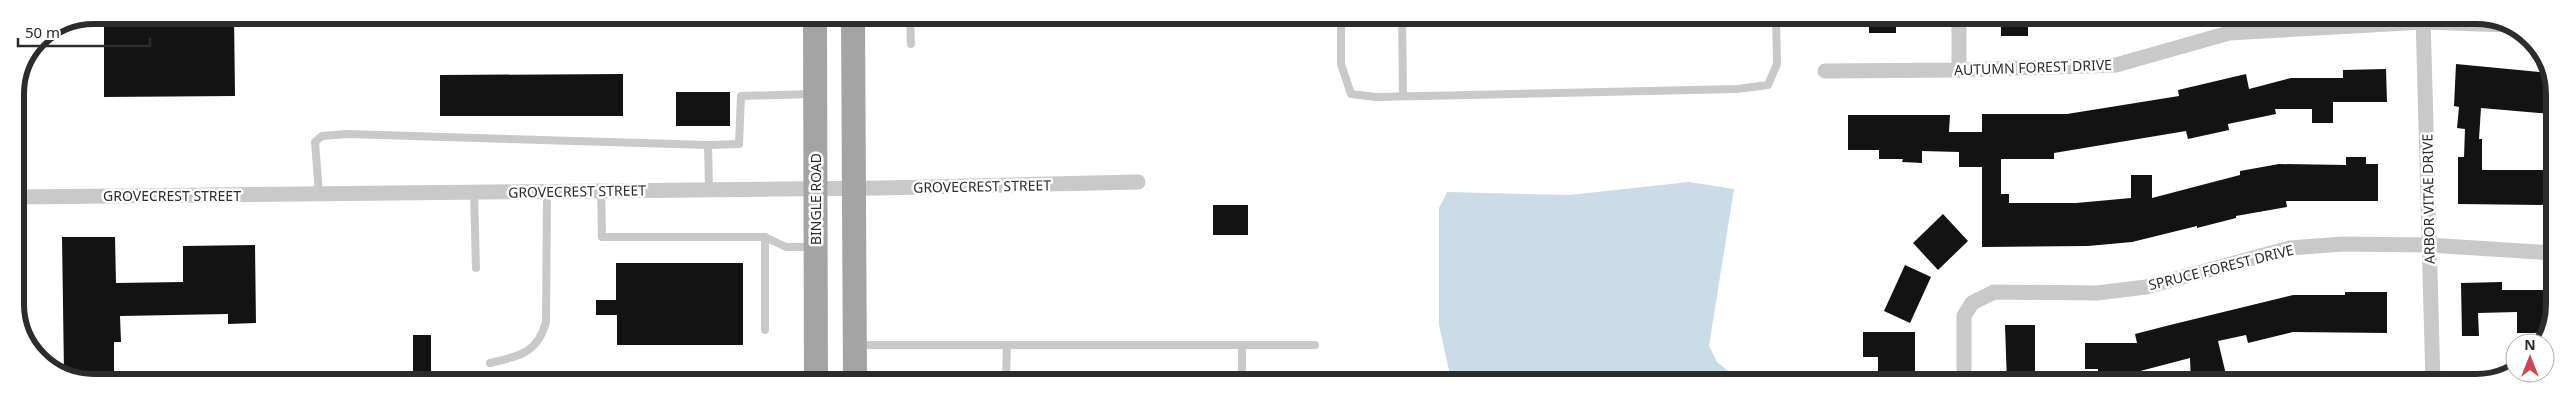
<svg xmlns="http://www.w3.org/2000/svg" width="2570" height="398" viewBox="0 0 2570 398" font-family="'Noto Sans',sans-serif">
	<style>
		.water { fill: #cadce6 }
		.building { fill: #131313 }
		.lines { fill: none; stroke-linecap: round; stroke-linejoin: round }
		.lane { stroke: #c9c9c9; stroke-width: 8 }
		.street { stroke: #c9c9c9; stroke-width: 15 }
		.primary { stroke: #a4a4a4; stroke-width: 24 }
		.labels { text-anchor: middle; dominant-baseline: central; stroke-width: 5; stroke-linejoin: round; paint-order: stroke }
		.street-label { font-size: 14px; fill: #2c2c2c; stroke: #fff }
		.rim { fill: none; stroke: #2c2c2c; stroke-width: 6 }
	</style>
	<rect width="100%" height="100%" fill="#fff"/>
	<path class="water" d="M1689,182L1734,189L1709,346L1717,362L1743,383H1453L1451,380L1439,325V208L1447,192L1569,195Z"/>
	<g class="building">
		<path d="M104,15H234L235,96L104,97Z"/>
		<rect x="1869" y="15" width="27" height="18"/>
		<rect x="2001" y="16" width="27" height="20"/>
		<path d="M2456,64L2550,73L2553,78L2552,114L2481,108L2479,139H2482V170H2554V205L2458,204V157H2464L2465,129L2457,128L2459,107L2454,106Z"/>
		<path d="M2386,69L2387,102H2333V123H2312V109H2275L2276,114L2228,124L2229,130L2188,139L2186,131L2054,153V159H2001V194H2009V203H2076L2131,198V175H2152V198L2240,175V171L2279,164L2346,165V157H2366V164H2378V201H2286L2287,207L2236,216V218L2197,228V226L2132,242L2088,246L1982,247V167H1959V152L1922,151V163L1902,162L1903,159H1879V150H1848V115H1950L1949,132H1982V114H2067L2179,96L2178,90L2246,74L2249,89L2291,78H2343V70Z"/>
		<path d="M623,74V116H440V75Z"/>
		<rect x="676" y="92" width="54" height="34"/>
		<rect x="1213" y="205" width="35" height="30"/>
		<path d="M1943,214L1968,241L1938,270L1913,243Z"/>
		<path d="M62,237H115L116,283L183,282V246L255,245L256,323L228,324V314L120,316L121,342H114V382H84L64,373Z"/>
		<path d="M616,263H743V345H617V315H596V300H616Z"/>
		<path d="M1905,265L1931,277L1910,323L1884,311Z"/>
		<path d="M2502,282V290H2554V314L2544,333H2517V312L2478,313L2479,336H2462L2461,283Z"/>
		<path d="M2345,292H2387V333L2293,332L2248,343L2246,335L2218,341L2228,383H2191L2190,358L2125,375V383H2098V369H2085V343H2137L2135,334L2170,325L2293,295H2345Z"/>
		<path d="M2005,325H2035V383H2007Z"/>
		<path d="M1863,332H1915V376H1878V357H1863Z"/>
		<rect x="413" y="335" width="18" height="47"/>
	</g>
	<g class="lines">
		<g class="lane">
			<path d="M910,15L911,44"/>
			<path d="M1341,15V64L1351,94L1376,97L1737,89L1768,85L1777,64L1776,15"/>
			<path d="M1402,15L1403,96"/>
			<path d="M708,145L739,144L741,96L812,94"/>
			<path d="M601,190L602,237H765L786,247H814"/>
			<path d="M474,192L476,268"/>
			<path d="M319,194L315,142L322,136L347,134L708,145L709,189"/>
			<path d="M765,237V330"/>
			<path d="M857,345H1315"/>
			<path d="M490,363C519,356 537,354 546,322L547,191"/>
			<path d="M1006,383L1007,345"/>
			<path d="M1242,383V345"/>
		</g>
		<g class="street">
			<path d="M1959,16V70"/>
			<path d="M2423,16L2433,383"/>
			<path d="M1825,71L1959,70L2116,65L2229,33L2424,22L2507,25"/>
			<path d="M16,197L882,188L1138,182"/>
			<path d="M1964,383V316L1972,303L1994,292L2097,293L2146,287L2290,248L2343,244L2428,245L2554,253"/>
		</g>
		<g class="primary">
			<path d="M815,15L816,383"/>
			<path d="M853,15L855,383"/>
		</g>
	</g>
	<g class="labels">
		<g class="street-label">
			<text transform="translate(2033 67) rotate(-2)">AUTUMN FOREST DRIVE</text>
			<text transform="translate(982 186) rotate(-1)">GROVECREST STREET</text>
			<text transform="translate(577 191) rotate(-1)">GROVECREST STREET</text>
			<text x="172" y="195">GROVECREST STREET</text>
			<text transform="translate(815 199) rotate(-90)">BINGLE ROAD</text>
			<text transform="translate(2428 199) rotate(-91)">ARBOR VITAE DRIVE</text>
			<text transform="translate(2221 267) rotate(-14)">SPRUCE FOREST DRIVE</text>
		</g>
	</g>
	<path d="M0 0H2570V398H0ZM94 24H2476A70 70 0 0 1 2546 94V304A70 70 0 0 1 2476 374H94A70 70 0 0 1 24 304V94A70 70 0 0 1 94 24Z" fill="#fff" fill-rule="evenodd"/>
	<path class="rim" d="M94 24H2476A70 70 0 0 1 2546 94V304A70 70 0 0 1 2476 374H94A70 70 0 0 1 24 304V94A70 70 0 0 1 94 24Z"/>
	<g transform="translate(2530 358)"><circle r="24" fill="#ffffff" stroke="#ababab"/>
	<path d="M0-4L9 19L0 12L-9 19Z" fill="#ce4453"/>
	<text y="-8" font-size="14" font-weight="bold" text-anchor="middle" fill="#2c2c2c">N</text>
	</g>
	<path d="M18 38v8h132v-8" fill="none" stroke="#2c2c2c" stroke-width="2.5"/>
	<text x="25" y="38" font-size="15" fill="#2c2c2c" stroke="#ffffff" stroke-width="4" paint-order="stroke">50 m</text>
</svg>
